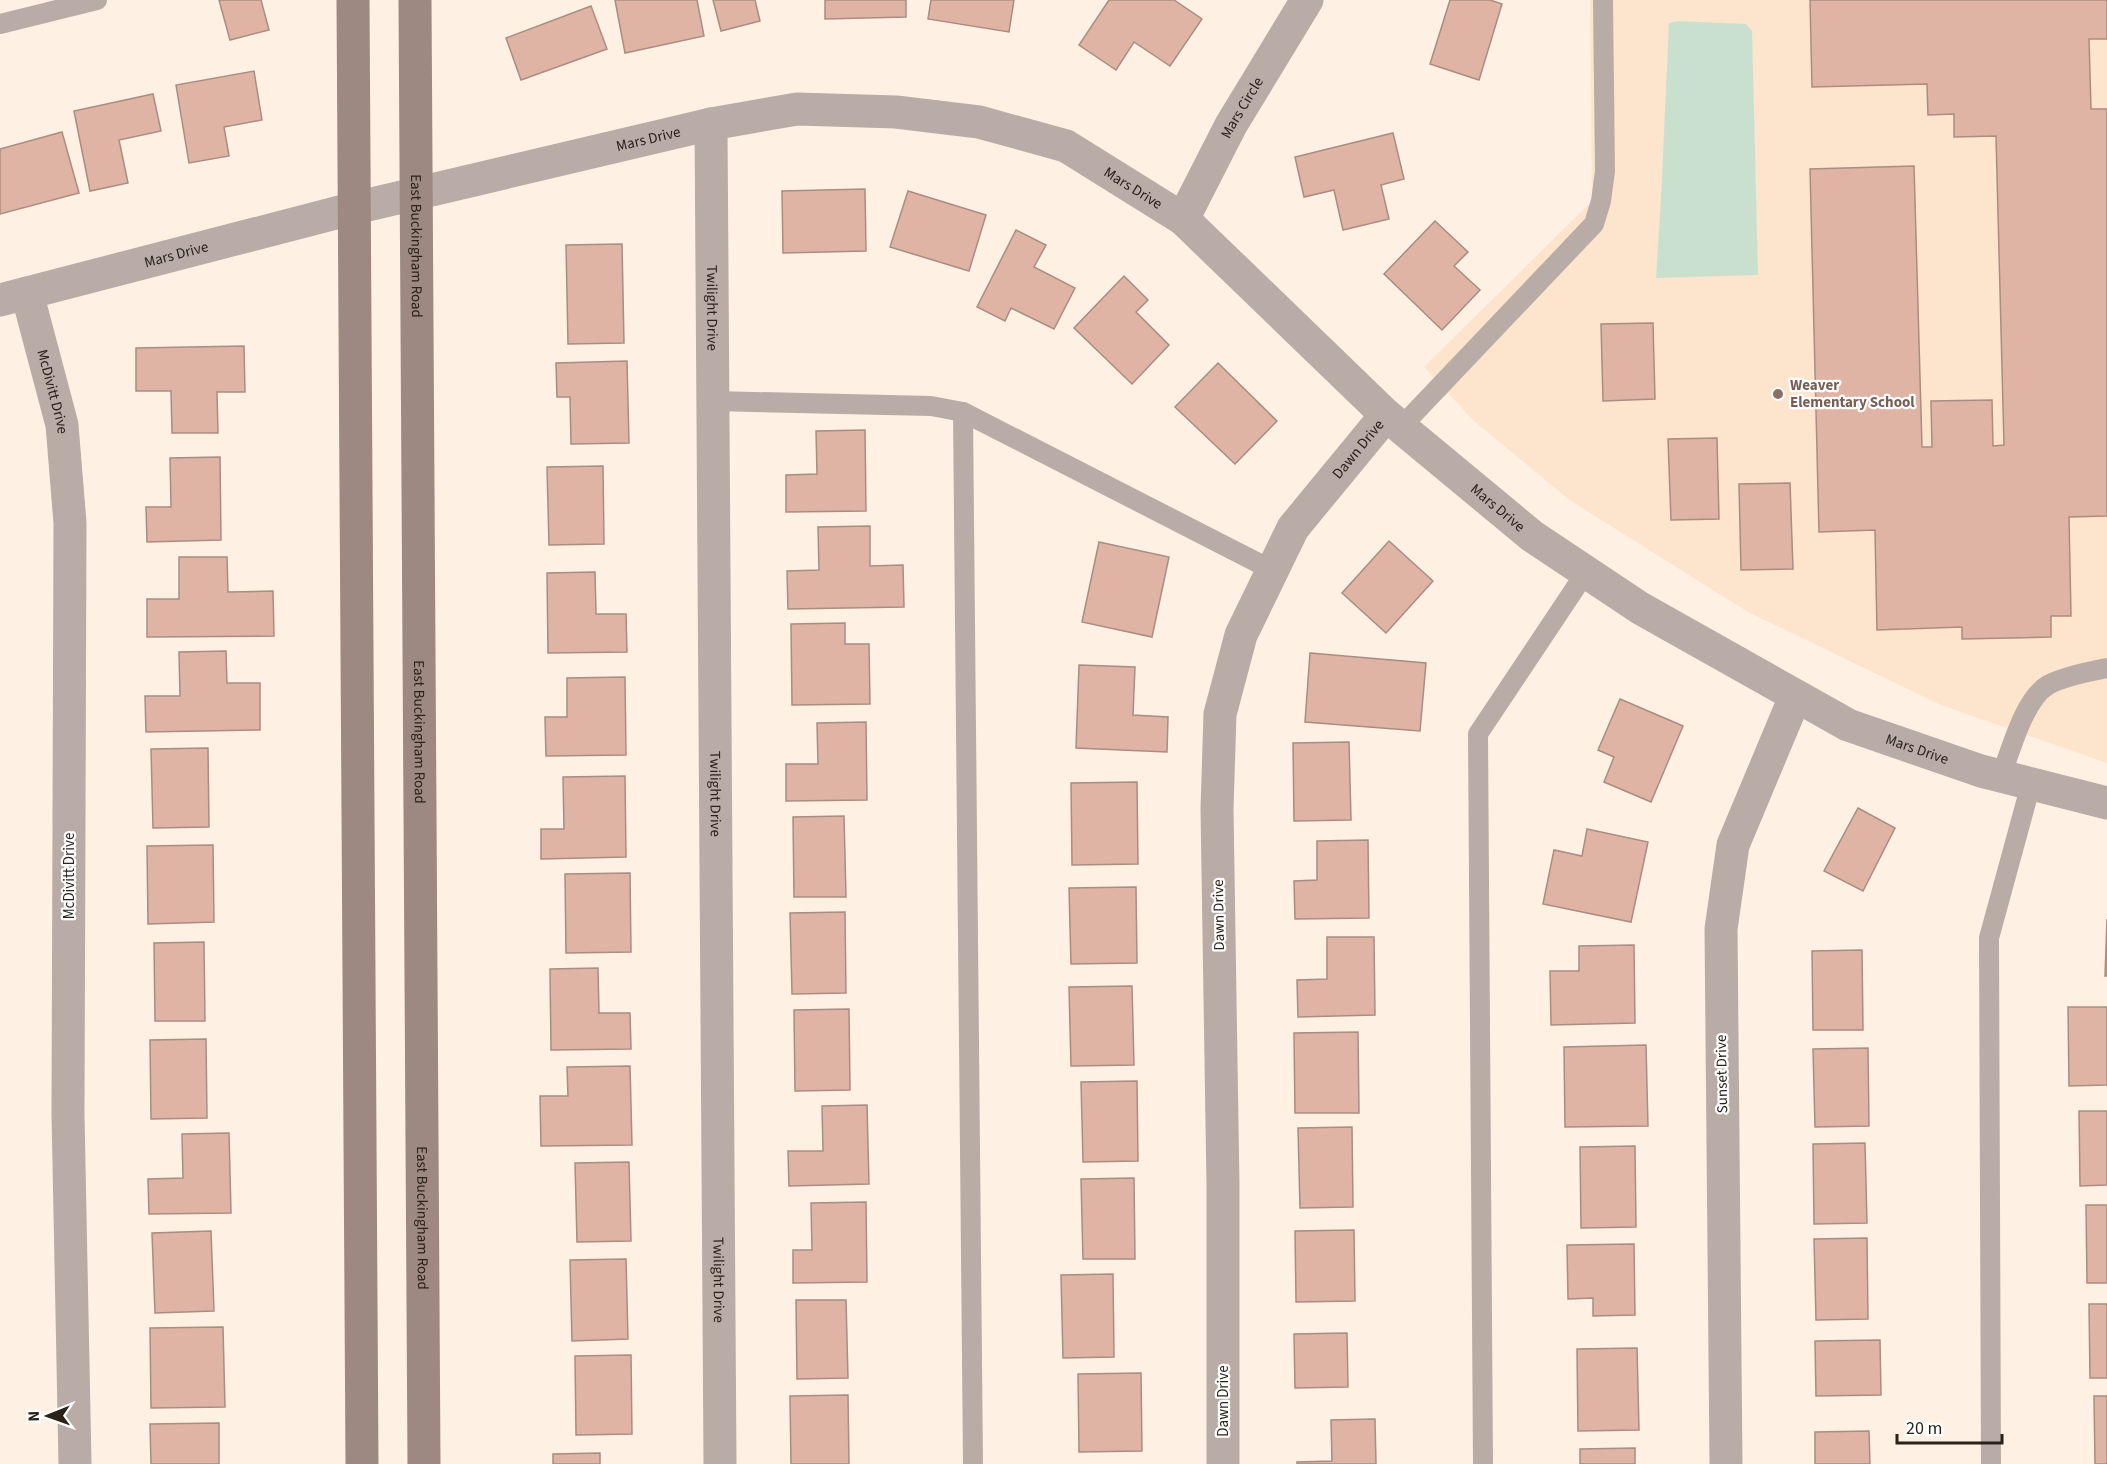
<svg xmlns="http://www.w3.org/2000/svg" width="2107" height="1464" viewBox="0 0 2107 1464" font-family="'Source Sans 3',sans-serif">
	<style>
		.built { fill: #fce4cd }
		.green { fill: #cae0cf }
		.building { fill: #e0b4a5; stroke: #aa8c81; stroke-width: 1.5 }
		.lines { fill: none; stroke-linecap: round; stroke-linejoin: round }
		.service { stroke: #b9aca6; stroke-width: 20 }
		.minor { stroke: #b9aca6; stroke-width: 33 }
		.tertiary { stroke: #b9aca6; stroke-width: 33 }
		.secondary { stroke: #9d8981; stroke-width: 33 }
		.education-dot { fill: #8d6e63; stroke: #fff; stroke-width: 2 }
		.labels { text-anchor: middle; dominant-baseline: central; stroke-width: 4.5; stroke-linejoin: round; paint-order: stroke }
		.street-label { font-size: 15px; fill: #2a2118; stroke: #fff }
		.education-label { font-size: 15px; font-weight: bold; fill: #785e54; stroke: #fff; text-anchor: start }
	</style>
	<rect width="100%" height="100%" fill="#fef0e2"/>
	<path class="built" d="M1590,0H2107V763L1941,705L1748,612L1571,501L1473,420L1424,367L1592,201Z"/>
	<path class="green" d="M1679,21L1746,24L1752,31L1758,275L1656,278L1661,199L1669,23Z"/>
	<g class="building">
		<path d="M219,0H261L269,30L230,40Z"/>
		<path d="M615,0H697L704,36L625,53Z"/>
		<path d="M713,0H755L760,21L721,31Z"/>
		<path d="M825,0H906V17L825,19Z"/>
		<path d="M931,0H1014L1009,32L928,19Z"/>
		<path d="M1109,0H1174L1202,19L1170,66L1134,42L1116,70L1079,45Z"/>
		<path d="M1450,0H1490L1502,4L1479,80L1430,64Z"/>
		<path d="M1810,0H2107V39H2089L2091,109H2107V516L2069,517L2071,616H2051V637L1962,639V627L1877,630L1875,530L1819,532L1810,169L1914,166L1922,447H1932L1931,401L1992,400L1993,446L2004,445L1996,136L1954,137V114L1928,115L1927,84L1812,87Z"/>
		<path d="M591,6L607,49L521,80L506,38Z"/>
		<path d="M254,71L262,120L224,127L229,156L189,163L176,85Z"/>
		<path d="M153,94L161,131L119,140L128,183L90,191L74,111Z"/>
		<path d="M62,132L79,193L0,214V149Z"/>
		<path d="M1393,133L1404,179L1381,185L1389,219L1343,230L1334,190L1304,197L1295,157Z"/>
		<path d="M865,189L866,251L783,253L782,191Z"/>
		<path d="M908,191L986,215L969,271L890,247Z"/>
		<path d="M1435,221L1468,252L1454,266L1480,290L1442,330L1384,274Z"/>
		<path d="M1016,230L1046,245L1034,267L1075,288L1054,329L1011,308L1005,321L977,307Z"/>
		<path d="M622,244L624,343L568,344L566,245Z"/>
		<path d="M1124,276L1148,300L1136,312L1169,345L1132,384L1074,328Z"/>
		<path d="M1653,323L1655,399L1603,401L1601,324Z"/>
		<path d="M244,346L245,392H217L218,433H172L171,391H136V348Z"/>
		<path d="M627,361L629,443L571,444L570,397H557L556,363Z"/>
		<path d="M1218,363L1277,421L1235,464L1175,407Z"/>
		<path d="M865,430L866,511L786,512V475L817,474L816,431Z"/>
		<path d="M1717,438L1719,519L1671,520L1668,439Z"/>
		<path d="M220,457L221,540L147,542L146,507H171L170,458Z"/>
		<path d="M603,466L604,544L549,545L547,467Z"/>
		<path d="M1790,483L1793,569L1741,570L1739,484Z"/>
		<path d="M870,526V566L903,565L904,607L788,609L787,571L819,570L818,527Z"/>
		<path d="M1389,541L1433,581L1386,633L1342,593Z"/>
		<path d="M1099,542L1169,557L1152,637L1082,622Z"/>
		<path d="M179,557H227L228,592L273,591L274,636L147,637V599H179Z"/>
		<path d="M595,572L596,614H626L627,652L548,653L547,573Z"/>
		<path d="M845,623V644H869L870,704L792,705L791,624Z"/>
		<path d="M226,651L227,683H260V730L146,732L145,696H180L179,652Z"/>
		<path d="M1310,653L1426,663L1420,731L1305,722Z"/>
		<path d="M1079,665L1135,667L1133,715L1168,717L1167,752L1076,748Z"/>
		<path d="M625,677L626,755L546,756L545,717H567V678Z"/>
		<path d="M1620,699L1683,726L1651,802L1604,782L1614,757L1598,750Z"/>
		<path d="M866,722L867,800L786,801V764H818L817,723Z"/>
		<path d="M1349,742L1351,820L1294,821L1293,743Z"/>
		<path d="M208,748L209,827L153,828L151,749Z"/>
		<path d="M625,776L626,857L541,859V829H564L563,777Z"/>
		<path d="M1137,782L1138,864L1072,865L1071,783Z"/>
		<path d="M1858,808L1895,828L1863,891L1824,871Z"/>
		<path d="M844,816L846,897H794L793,817Z"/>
		<path d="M1587,829L1648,842L1631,922L1543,904L1554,850L1582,856Z"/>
		<path d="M1368,840L1369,918L1295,919L1294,881L1317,880V841Z"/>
		<path d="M213,845L214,922L148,924L147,846Z"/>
		<path d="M630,873L631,952L566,953L565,874Z"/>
		<path d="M1136,887L1137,963L1071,964L1069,888Z"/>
		<path d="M845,912L846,993L792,994L790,913Z"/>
		<path d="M2107,919V976H2105Z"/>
		<path d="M1327,937H1374L1375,1015L1298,1017L1297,980L1327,979Z"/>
		<path d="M204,942L205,1021H155L154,943Z"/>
		<path d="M1634,945L1635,1023L1551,1025L1550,971H1579V946Z"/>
		<path d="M1862,950L1863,1030H1813L1812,951Z"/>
		<path d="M598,968L599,1013H630L631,1049L551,1050L550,969Z"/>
		<path d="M1132,986L1134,1065L1071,1066L1069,987Z"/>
		<path d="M2068,1007H2107V1085L2069,1086Z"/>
		<path d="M849,1009L850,1090L795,1091L794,1010Z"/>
		<path d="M1358,1032L1359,1113H1295L1294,1033Z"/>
		<path d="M206,1039L207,1118L151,1119L150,1040Z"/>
		<path d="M1646,1045L1648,1126L1565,1127L1564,1047Z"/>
		<path d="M1868,1048L1869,1126L1815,1127L1813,1049Z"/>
		<path d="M630,1066L632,1145L541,1146L540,1096H568L567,1067Z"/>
		<path d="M1137,1081L1138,1161L1083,1162L1081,1082Z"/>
		<path d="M867,1105L869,1184L789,1186L788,1151H823L822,1106Z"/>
		<path d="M2079,1111H2107V1185L2080,1186Z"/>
		<path d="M1352,1127L1353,1207L1300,1208L1298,1128Z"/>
		<path d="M229,1133L231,1213L149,1214L148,1179L183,1178L182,1134Z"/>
		<path d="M1865,1143L1867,1223L1814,1224L1813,1144Z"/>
		<path d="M1635,1146L1636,1227L1581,1228L1580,1147Z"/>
		<path d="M629,1162L631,1241L577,1242L575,1163Z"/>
		<path d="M1134,1178L1135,1259H1083L1081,1179Z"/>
		<path d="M866,1202L867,1282L793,1283V1250H812L811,1203Z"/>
		<path d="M2086,1205H2107V1283H2087Z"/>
		<path d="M1354,1230L1355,1301L1296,1302L1295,1231Z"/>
		<path d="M211,1231L214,1311L155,1313L152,1233Z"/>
		<path d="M1867,1238L1868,1319L1816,1320L1814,1239Z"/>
		<path d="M1634,1244L1635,1315L1593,1316V1298L1568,1299L1567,1245Z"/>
		<path d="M626,1259L628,1339L572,1341L570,1260Z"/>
		<path d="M1113,1274L1114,1357L1063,1358L1061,1275Z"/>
		<path d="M796,1300H846L848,1378L797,1379Z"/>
		<path d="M2089,1304H2107V1378H2090Z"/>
		<path d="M223,1327L225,1407L151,1408L150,1328Z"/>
		<path d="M1347,1333L1348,1387L1295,1388L1294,1334Z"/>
		<path d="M1880,1340L1881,1395L1816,1396L1815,1341Z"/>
		<path d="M1637,1348L1639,1430L1578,1431L1577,1349Z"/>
		<path d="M631,1355L632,1434L576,1435L575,1356Z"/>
		<path d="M1141,1373L1142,1451L1079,1452L1078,1374Z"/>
		<path d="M848,1395L849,1464H791L790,1396Z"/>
		<path d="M2094,1396H2107V1464H2095Z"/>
		<path d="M1375,1419L1376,1464H1297V1462L1332,1461L1331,1420Z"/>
		<path d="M219,1423V1464H151L150,1424Z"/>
		<path d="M1869,1431L1870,1464H1815V1432Z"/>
		<path d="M1635,1448V1464H1580V1449Z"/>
		<path d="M600,1453V1464H553V1454Z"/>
	</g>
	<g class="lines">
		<g class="service">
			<path d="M0,24L97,0"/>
			<path d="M713,401L931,406L963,412L1272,570"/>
			<path d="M963,412L973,1464"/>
			<path d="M1401,427L1594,224L1601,201L1605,171L1603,0"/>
			<path d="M2001,776C2011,750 2024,699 2048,685C2062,677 2091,671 2107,668"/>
			<path d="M1483,1464L1478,734L1586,572"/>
			<path d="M1991,1464L1989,938L2031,784"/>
		</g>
		<g class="minor">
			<path id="s1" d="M711,124L720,1464"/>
			<path id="s2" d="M1183,219L1231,125L1307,0"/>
			<path id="s3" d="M27,293L62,425L70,523L68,1114L75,1464"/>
			<path id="s4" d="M1223,1464V1186L1217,809L1220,714L1241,635L1293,528L1386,415"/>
			<path d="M1726,1464L1721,929L1733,845L1795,697"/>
		</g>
		<path class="tertiary" id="s5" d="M0,300L355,208L711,124L797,109L896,112L979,122L1066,146L1183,219L1386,415L1532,536L1640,608L1848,725L1981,771L2107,803"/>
		<g class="secondary">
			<path d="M353,0L362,1464"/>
			<path id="s6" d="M415,0L424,1464"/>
		</g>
	</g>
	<circle class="education-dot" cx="1778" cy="394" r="6"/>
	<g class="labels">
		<g class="street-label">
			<text stroke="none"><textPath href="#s2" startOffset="126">Mars Circle</textPath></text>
			<text stroke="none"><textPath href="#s5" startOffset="668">Mars Drive</textPath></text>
			<text stroke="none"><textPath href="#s5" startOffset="1172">Mars Drive</textPath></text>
			<text stroke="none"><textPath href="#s6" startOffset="246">East Buckingham Road</textPath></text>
			<text stroke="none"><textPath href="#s5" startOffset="182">Mars Drive</textPath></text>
			<text stroke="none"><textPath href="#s1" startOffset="184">Twilight Drive</textPath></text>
			<text stroke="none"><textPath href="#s3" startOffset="102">McDivitt Drive</textPath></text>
			<text stroke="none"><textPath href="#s4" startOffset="1053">Dawn Drive</textPath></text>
			<text stroke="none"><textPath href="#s5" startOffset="1658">Mars Drive</textPath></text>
			<text stroke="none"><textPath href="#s6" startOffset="732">East Buckingham Road</textPath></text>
			<text stroke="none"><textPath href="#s5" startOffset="2144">Mars Drive</textPath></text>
			<text stroke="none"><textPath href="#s1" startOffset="670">Twilight Drive</textPath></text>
			<text transform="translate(69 876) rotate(-90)">McDivitt Drive</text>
			<text transform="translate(1219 915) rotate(-91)">Dawn Drive</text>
			<text transform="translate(1722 1074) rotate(-91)">Sunset Drive</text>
			<text stroke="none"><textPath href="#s6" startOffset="1218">East Buckingham Road</textPath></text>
			<text stroke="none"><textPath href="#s1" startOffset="1156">Twilight Drive</textPath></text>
			<text transform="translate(1223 1401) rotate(-90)">Dawn Drive</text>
		</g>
		<g class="education-label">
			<text x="1790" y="385">Weaver<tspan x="1790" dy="17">Elementary School</tspan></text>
		</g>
	</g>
	<g transform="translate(48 1416) rotate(269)" stroke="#ffffff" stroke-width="4.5" paint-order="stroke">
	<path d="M0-4.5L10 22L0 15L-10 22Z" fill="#2a2118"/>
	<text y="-9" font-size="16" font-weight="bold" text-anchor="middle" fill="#2a2118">N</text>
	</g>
	<path d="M1897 1434v9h105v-9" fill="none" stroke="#2a2118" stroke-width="3"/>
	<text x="1906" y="1434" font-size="18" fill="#2a2118" stroke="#ffffff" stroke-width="4.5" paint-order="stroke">20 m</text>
</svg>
